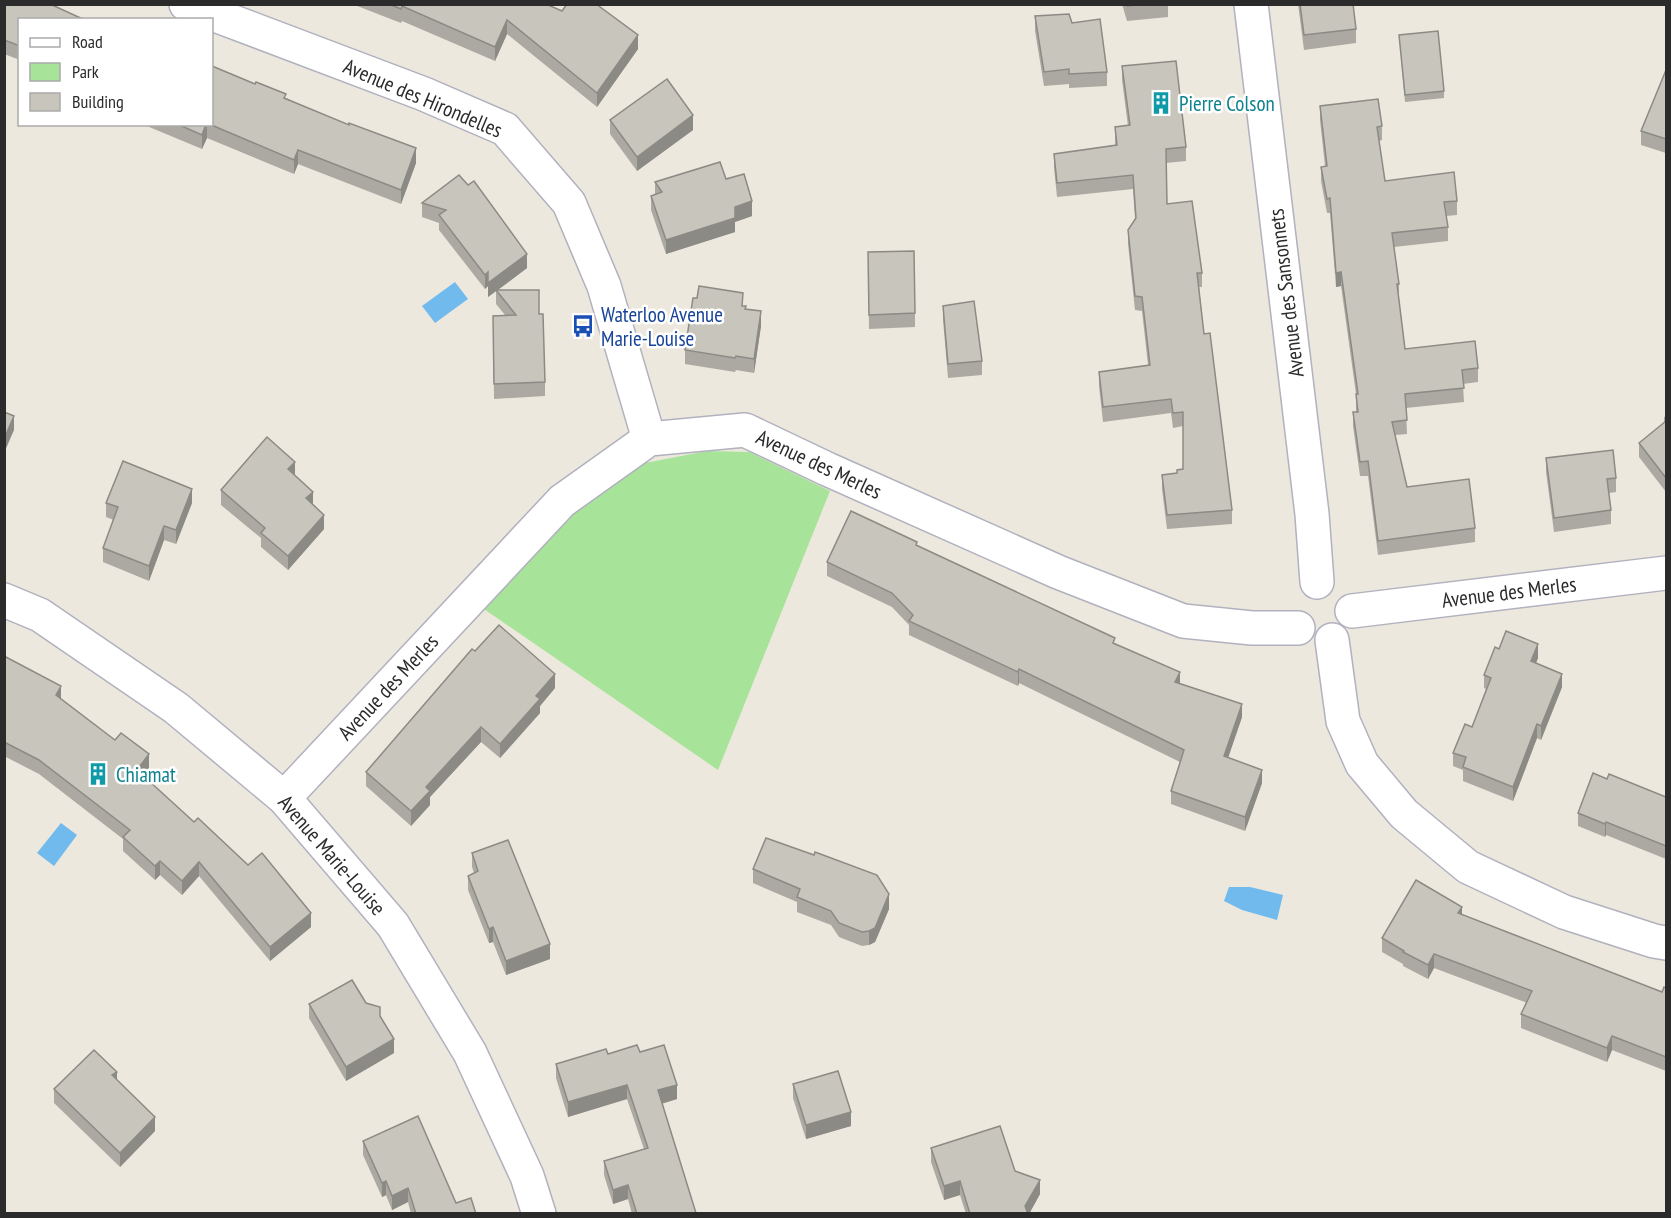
<svg xmlns="http://www.w3.org/2000/svg" width="1671" height="1218" viewBox="0 0 1671 1218" font-family="'PT Sans Narrow',sans-serif">
	<style>
		.green { fill: #a8e39a }
		.water { fill: #71baee }
		.lines { fill: none; stroke-linecap: round; stroke-linejoin: round }
		.minor-casing { stroke: #b1b1bf; stroke-width: 36 }
		.minor { stroke: #fff; stroke-width: 33 }
		.wall { fill: #aca9a3 }
		.shaded-wall { fill: #8c8a84 }
		.building { fill: #c8c5bd; stroke: #8c8a84; stroke-width: 1.5 }
		.labels { text-anchor: middle; dominant-baseline: central; stroke-width: 5; stroke-linejoin: round; paint-order: stroke }
		.street-label { font-size: 21px; fill: #2b2b2b; stroke: #fff }
		.culture-label { font-size: 21px; fill: #0d838f; stroke: #fff; text-anchor: start }
		.transit-label { font-size: 21px; fill: #164399; stroke: #fff; text-anchor: start }
	</style>
	<rect width="100%" height="100%" fill="#ede8dd"/>
	<path class="green" d="M707,451L749,452L830,491L718,770L481,607L574,506L645,463Z"/>
	<g class="water">
		<path d="M455,282L468,299L435,323L422,306Z"/>
		<path d="M61,823L77,835L54,866L37,853Z"/>
		<path d="M1229,887H1250L1283,895L1277,920L1242,910L1224,901Z"/>
	</g>
	<g class="lines">
		<g class="minor-casing">
			<g id="minor">
				<path d="M186,4L424,94L505,129L569,203L604,286L649,439"/>
				<path d="M1251,4L1312,514L1317,582"/>
				<path d="M4,600L40,615L176,708L284,798L393,925L470,1053L527,1176L539,1214"/>
				<path d="M1352,611L1666,573"/>
				<path d="M1332,640L1343,721L1362,764L1404,814L1468,867L1564,912L1654,941L1666,943"/>
				<path d="M284,798L562,501L649,439L745,430L827,469L1058,572L1183,621L1252,628H1298"/>
			</g>
		</g>
		<use href="#minor" class="minor"/>
	</g>
	<g class="wall">
		<path d="M4,4L20,20V60L4,54Z"/>
		<path d="M352,4H546L638,49L597,107L507,34L495,61L402,21L401,23Z"/>
		<path d="M1122,4H1168V17L1127,21Z"/>
		<path d="M1298,4H1353L1356,29V43L1304,50Z"/>
		<path d="M1035,16L1107,72V86L1069,88V84L1044,86L1035,31Z"/>
		<path d="M1399,35L1444,91V98L1405,102Z"/>
		<path d="M1122,66L1186,147V161L1166,163L1167,204L1202,273V287H1199L1204,334L1232,510V524L1167,529L1162,489V475L1177,473L1183,469V426L1173,428L1171,413L1103,422L1099,386V372L1148,365L1142,311L1135,310L1128,244V230L1135,219L1133,189L1057,197L1054,168V154L1115,145V127L1128,126L1122,80Z"/>
		<path d="M1666,70V153L1641,145V131Z"/>
		<path d="M286,98L416,163L401,204L298,164L294,174L207,138L202,149L142,124H212Z"/>
		<path d="M1320,106L1382,126V140L1379,141L1385,181L1457,201V215L1446,216L1448,227V241L1394,247L1399,284V299L1405,349L1478,368V382L1463,384L1464,402L1406,408L1407,434L1395,435L1407,487L1475,528V542L1378,555L1368,476H1360L1353,426V412H1356V394L1341,286L1336,287L1330,213H1327L1321,181V167L1325,166L1320,120Z"/>
		<path d="M610,120L693,130L637,171L610,134Z"/>
		<path d="M459,175L527,268L498,290L539,314L545,382V396L494,399L493,316L505,315L496,304V291L488,297V286L485,289L439,230V223L422,217V203Z"/>
		<path d="M726,179L752,216L735,222V232L666,254L651,210V196L655,195V182Z"/>
		<path d="M868,266L915,313V327L869,329Z"/>
		<path d="M743,306L761,326L754,373L736,370L735,372L685,364V350Z"/>
		<path d="M943,306L982,361V375L948,378L943,320Z"/>
		<path d="M1666,416V492L1639,457V443L1664,423V417Z"/>
		<path d="M1546,458L1616,478V492L1609,493L1611,510V524L1554,532L1546,472Z"/>
		<path d="M295,475L313,505L324,529L288,570L261,547V538L221,505V490Z"/>
		<path d="M106,503H192L176,544L164,540L149,581L103,562V548L114,520L106,517Z"/>
		<path d="M917,546L1115,644L1180,683L1242,717L1228,757L1262,783L1245,831L1171,804V791L1180,762L1019,683L1018,686L909,635V625L892,607L827,576V562Z"/>
		<path d="M1499,649L1538,658L1536,663L1562,687L1541,740L1537,738L1513,801L1463,781V770L1453,766V753L1472,727L1486,689L1484,688V675Z"/>
		<path d="M4,656L149,768L143,776L311,927L270,961L199,876L182,895L160,875L155,880L123,851V839L39,774L4,756Z"/>
		<path d="M555,688L540,706V713L500,758L481,742L430,797V805L411,826L366,786V772Z"/>
		<path d="M1607,779L1666,797V859L1606,835L1605,837L1578,826V813Z"/>
		<path d="M472,853L550,959L506,975L493,942L489,943L468,890V876L474,873L472,867Z"/>
		<path d="M753,869L889,909L875,942L869,945L862,946L839,937L831,925L797,912V902L753,883Z"/>
		<path d="M1462,915L1662,992L1666,988V1071L1612,1050L1607,1062L1521,1028V1014L1527,1003L1434,968L1428,979L1403,966V964L1382,952V938Z"/>
		<path d="M366,1003L380,1016L394,1053L346,1081L309,1018V1004Z"/>
		<path d="M640,1052L677,1099L662,1103L696,1214H632L628,1199L613,1204L604,1175V1161L644,1149L627,1099L568,1117L556,1078V1064L608,1054Z"/>
		<path d="M117,1080L155,1131L120,1167L54,1103V1089Z"/>
		<path d="M793,1084L851,1126L806,1139L793,1098Z"/>
		<path d="M363,1141L456,1203L476,1214H411L408,1202L392,1210L386,1195L382,1197L363,1155Z"/>
		<path d="M931,1148L1015,1171L1040,1194L1029,1214H966L960,1195L944,1200L931,1162Z"/>
	</g>
	<g class="shaded-wall">
		<path d="M507,20V34L495,61V47Z"/>
		<path d="M638,35V49L597,107V93Z"/>
		<path d="M693,115V130L637,171V157Z"/>
		<path d="M207,124V138L202,149V135Z"/>
		<path d="M416,148V163L401,204V190Z"/>
		<path d="M298,150V164L294,174V160Z"/>
		<path d="M752,201V216L735,222V232L666,254V240L735,207Z"/>
		<path d="M527,254V268L488,297V283Z"/>
		<path d="M488,272V286L485,289V275Z"/>
		<path d="M1341,272V286L1336,287V273Z"/>
		<path d="M761,311V326L754,373V359Z"/>
		<path d="M14,416V430L4,453V439Z"/>
		<path d="M295,462V476L288,469Z"/>
		<path d="M192,489V503L176,544V530Z"/>
		<path d="M313,492V506L306,498Z"/>
		<path d="M324,515V529L288,570V556Z"/>
		<path d="M164,526V540L149,581V566Z"/>
		<path d="M1538,644V658L1531,675V661Z"/>
		<path d="M1019,669V683L1018,686V672Z"/>
		<path d="M1180,672V685L1175,682Z"/>
		<path d="M555,674V688L540,706V713L500,758V744L536,696Z"/>
		<path d="M1562,674V687L1541,740V726Z"/>
		<path d="M61,686V700L56,695Z"/>
		<path d="M1242,704V717L1224,770V756Z"/>
		<path d="M1537,724V738L1513,801V787Z"/>
		<path d="M481,727V742L430,797V805L411,826V811L426,787Z"/>
		<path d="M149,754V768L137,784V770Z"/>
		<path d="M1262,770V783L1245,831V817Z"/>
		<path d="M1606,822V835L1605,837V824Z"/>
		<path d="M160,861V875L155,880V866Z"/>
		<path d="M199,862V876L182,895V881Z"/>
		<path d="M889,894V909L875,942L869,945V931Z"/>
		<path d="M1462,907V920L1458,913Z"/>
		<path d="M311,913V927L270,961V947Z"/>
		<path d="M493,927V942L489,943V929Z"/>
		<path d="M550,944V959L506,975V961Z"/>
		<path d="M1434,954V968L1428,979V965Z"/>
		<path d="M1612,1036V1050L1607,1062V1048Z"/>
		<path d="M394,1039V1053L346,1081V1067Z"/>
		<path d="M117,1072V1086L112,1075Z"/>
		<path d="M627,1085V1099L568,1117V1102Z"/>
		<path d="M677,1085V1099L658,1105V1090Z"/>
		<path d="M851,1112V1126L806,1139V1125Z"/>
		<path d="M155,1117V1131L120,1167V1153Z"/>
		<path d="M1040,1180V1194L1029,1214H1025V1206Z"/>
		<path d="M386,1181V1195L382,1197V1183Z"/>
		<path d="M960,1181V1195L944,1200V1186Z"/>
		<path d="M628,1185V1199L613,1204V1190Z"/>
		<path d="M408,1188V1202L392,1210V1196Z"/>
	</g>
	<g class="building">
		<path d="M4,4H50L85,20H20V46L4,40Z"/>
		<path d="M389,4H546L562,11L567,4H596L638,35L597,93L507,20L495,47L402,6L401,9Z"/>
		<path d="M1127,4H1146L1127,6Z"/>
		<path d="M1300,4H1353L1356,29L1304,35Z"/>
		<path d="M1069,14L1072,23L1100,19L1107,72L1069,74V69L1044,72L1035,16Z"/>
		<path d="M1438,31L1444,91L1405,95L1399,35Z"/>
		<path d="M1176,61L1186,147L1166,149L1167,204L1192,201L1202,273H1197L1204,334L1210,333L1232,510L1167,515L1162,475L1177,473V470L1183,469V412L1173,413L1171,399L1103,407L1099,372L1150,365L1142,297L1135,296L1128,230L1136,218L1133,175L1057,183L1054,154L1117,145L1115,127L1130,125L1122,66Z"/>
		<path d="M212,66L255,84L256,82L286,94L284,98L349,125V123L416,148L401,190L298,150L294,160L209,124H212Z"/>
		<path d="M1666,70V139L1641,131Z"/>
		<path d="M667,79L693,115L637,157L610,120Z"/>
		<path d="M1378,99L1382,126L1377,127L1385,181L1454,172L1457,201L1444,202L1448,227L1392,233L1399,284H1397L1405,349L1475,341L1478,368L1462,370L1464,388L1405,394L1407,420L1392,422L1407,487L1469,479L1475,528L1378,541L1368,461L1360,462L1353,412H1358L1356,394H1358L1341,272L1336,273L1330,198L1327,199L1321,167L1327,166L1320,106Z"/>
		<path d="M177,124H206L202,135Z"/>
		<path d="M720,162L726,179L744,174L752,201L735,207V218L666,240L651,196L662,192L655,182Z"/>
		<path d="M459,175L468,185L474,181L527,254L488,283V272L485,275L439,215L446,210L422,203Z"/>
		<path d="M914,251L915,313L869,315L868,252Z"/>
		<path d="M699,286L743,293L742,306H746L745,309L761,311L754,359L736,356L735,358L685,350L693,298H697Z"/>
		<path d="M496,290H539V314H543L545,382L494,384L493,316L516,315Z"/>
		<path d="M974,301L982,361L948,364L943,306Z"/>
		<path d="M4,412L14,416L4,439Z"/>
		<path d="M1666,421V478L1639,443Z"/>
		<path d="M267,437L295,462L288,469L313,492L306,498L324,515L288,556L261,533L265,528L221,490Z"/>
		<path d="M1613,450L1616,478L1607,479L1611,510L1554,518L1546,458Z"/>
		<path d="M123,461L192,489L176,530L164,526L149,566L103,548L118,507L106,503Z"/>
		<path d="M851,511L917,542L916,545L1115,638L1113,643L1180,672L1175,682L1242,704L1224,756L1262,770L1245,817L1171,791L1184,750L1019,669L1018,672L909,621L913,615L892,593L827,562Z"/>
		<path d="M499,625L555,674L536,696L540,699L500,744L481,727L426,787L430,791L411,811L366,772L472,649L475,651Z"/>
		<path d="M1506,631L1538,644L1531,661L1562,674L1541,726L1537,724L1513,787L1463,767L1466,757L1453,753L1465,724L1472,727L1491,678L1484,675L1495,647L1499,649Z"/>
		<path d="M4,656L61,686L56,695L115,740L121,733L149,754L137,770L194,822L198,818L248,865L262,853L311,913L270,947L199,862L182,881L160,861L155,866L123,837L130,830L39,760L4,742Z"/>
		<path d="M1593,773L1607,779L1609,774L1666,797V846L1606,822L1605,824L1578,813Z"/>
		<path d="M766,838L814,855L815,852L877,875L889,894L875,928L869,931L862,932L839,923L831,911L797,897L800,889L753,869Z"/>
		<path d="M508,840L550,944L506,961L493,927L489,929L468,876L478,871L472,853Z"/>
		<path d="M1416,880L1462,907L1458,913L1662,992L1664,987L1666,988V1057L1612,1036L1607,1048L1521,1014L1532,991L1434,954L1428,965L1403,952L1404,951L1382,938Z"/>
		<path d="M352,980L366,1003L380,1007V1016L394,1039L346,1067L309,1004Z"/>
		<path d="M637,1045L640,1052L664,1045L677,1085L658,1090L696,1213L637,1214L628,1185L613,1190L604,1161L648,1148L627,1085L568,1102L556,1064L606,1049L608,1054Z"/>
		<path d="M94,1050L117,1072L112,1075L155,1117L120,1153L54,1089Z"/>
		<path d="M838,1071L851,1112L806,1125L793,1084Z"/>
		<path d="M418,1116L456,1203L471,1198L476,1214H416L408,1188L392,1196L386,1181L382,1183L363,1141Z"/>
		<path d="M1000,1126L1015,1171L1040,1180L1025,1206L1028,1214H970L960,1181L944,1186L931,1148Z"/>
	</g>
	<defs>
		<g id="building-bare" transform="scale(1.8)"><path d="M-4-6H4V6H1V3H-1V6H-4ZM-2.5-4.3h1.7v1.8h-1.7ZM.8-4.3h1.7v1.8H.8ZM-2.5-1h1.7V.8h-1.7ZM.8-1h1.7V.8H.8Z" fill="#0f9aa8" stroke="#fff" stroke-width="2.5" paint-order="stroke"/></g>
		<g id="bus-bare" transform="scale(1.8)"><path d="M-5-6H5V4H4V6H2V4H-2V6H-4V4H-5ZM-3.5-4V0h7V-4ZM-3.5 1.2v1.5H-2V1.2ZM2 1.2v1.5H3.5V1.2Z" fill="#1a4fb4" stroke="#fff" stroke-width="2.5" paint-order="stroke"/></g>
	</defs>
	<g fill-rule="evenodd">
		<use href="#building-bare" x="1161" y="103"/>
		<use href="#bus-bare" x="583" y="326"/>
		<use href="#building-bare" x="98" y="774"/>
	</g>
	<g class="labels">
		<g class="street-label">
			<text transform="translate(423 98) rotate(23)">Avenue des Hirondelles</text>
			<text transform="translate(1286 293) rotate(-97)">Avenue des Sansonnets</text>
			<text transform="translate(819 464) rotate(25)">Avenue des Merles</text>
			<text transform="translate(1509 592) rotate(-7)">Avenue des Merles</text>
			<text transform="translate(388 687) rotate(-47)">Avenue des Merles</text>
			<text transform="translate(332 855) rotate(49)">Avenue Marie-Louise</text>
		</g>
		<g class="culture-label">
			<text x="1179" y="103">Pierre Colson</text>
			<text x="116" y="774">Chiamat</text>
		</g>
		<g class="transit-label">
			<text x="601" y="314">Waterloo Avenue<tspan x="601" dy="24">Marie-Louise</tspan></text>
		</g>
	</g>
	<rect width="1671" height="1218" fill="none" stroke="#2b2b2b" stroke-width="12"/>
	<rect x="18" y="18" width="195" height="108" fill="#ffffff" stroke="#aaaaaa" stroke-width="1.5"/>
	<rect x="30" y="38" width="30" height="9" fill="#ffffff" stroke="#aaaaaa" stroke-width="1.5"/>
	<text x="72" y="48" font-size="18" fill="#2b2b2b">Road</text>
	<rect x="30" y="63" width="30" height="18" fill="#a8e39a" stroke="#aaaaaa" stroke-width="1.5"/>
	<text x="72" y="78" font-size="18" fill="#2b2b2b">Park</text>
	<rect x="30" y="93" width="30" height="18" fill="#c8c5bd" stroke="#aaaaaa" stroke-width="1.5"/>
	<text x="72" y="108" font-size="18" fill="#2b2b2b">Building</text>
</svg>
